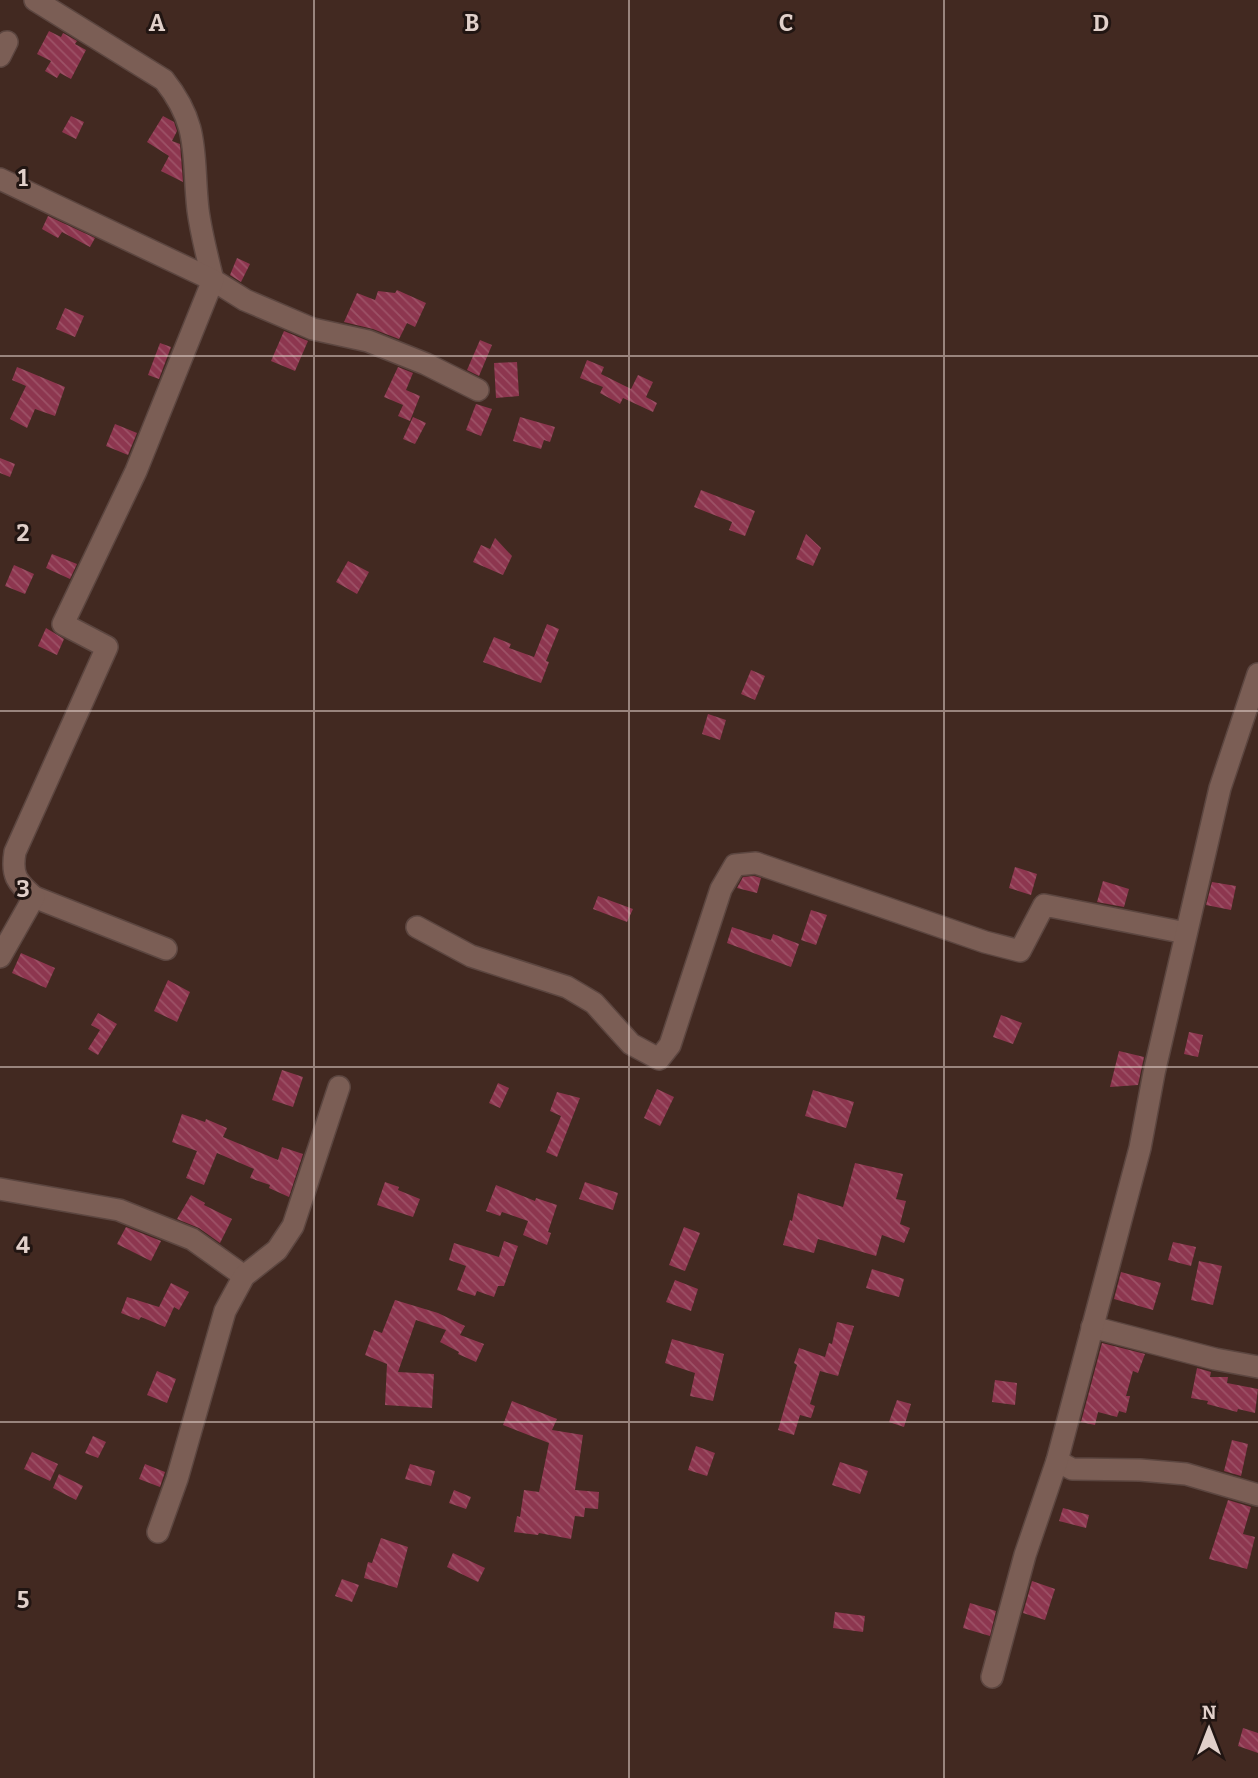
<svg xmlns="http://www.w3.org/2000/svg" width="1258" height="1778" viewBox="0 0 1258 1778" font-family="Bitter,serif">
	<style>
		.building { fill: url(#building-back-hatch) }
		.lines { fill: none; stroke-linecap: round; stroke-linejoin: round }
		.minor-casing { stroke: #5c4640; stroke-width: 24 }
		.minor { stroke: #7b5e55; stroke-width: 21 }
		.grid { fill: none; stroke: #e1d0ca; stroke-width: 2; stroke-opacity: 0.55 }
		.grid-label { font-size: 23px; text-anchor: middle; font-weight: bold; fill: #e1d0ca; stroke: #211512; stroke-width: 6; stroke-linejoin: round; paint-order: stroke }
	</style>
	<defs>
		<pattern id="building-back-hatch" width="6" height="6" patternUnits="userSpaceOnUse" patternTransform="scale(1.75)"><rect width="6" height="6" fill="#8d364f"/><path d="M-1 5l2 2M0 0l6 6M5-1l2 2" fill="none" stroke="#9d5267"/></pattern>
	</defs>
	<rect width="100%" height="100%" fill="#422921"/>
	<g class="building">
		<path d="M49,31L61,37L63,33L77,41L75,44L86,50L71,79L60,73L57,78L45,71L51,61L37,54Z"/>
		<path d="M71,116L84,122L76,139L62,132Z"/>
		<path d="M163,116L174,122L177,131L172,141L180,144L183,182L161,171L169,156L147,142Z"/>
		<path d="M48,216L95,238L90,247L62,232L58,238L42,229Z"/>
		<path d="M237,258L250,264L241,282L230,275Z"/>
		<path d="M397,290L426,303L415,327L407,323L399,339L373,329L344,322L357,293L375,300L378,291L395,293Z"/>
		<path d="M65,308L84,316L75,337L56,329Z"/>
		<path d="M284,331L308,341L295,371L271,361Z"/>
		<path d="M480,340L492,345L479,376L467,370Z"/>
		<path d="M160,343L171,347L159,379L148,375Z"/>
		<path d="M587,360L604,367L601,374L631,389L638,375L653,382L646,397L657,403L653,412L623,398L620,404L600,393L603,387L580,378Z"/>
		<path d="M517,362L519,396L496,398L494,363Z"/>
		<path d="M17,367L65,387L55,416L35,409L27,428L10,419L26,386L12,380Z"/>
		<path d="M398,367L413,373L406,390L420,396L410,421L398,416L403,405L384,397Z"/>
		<path d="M476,404L492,409L481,436L466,430Z"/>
		<path d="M413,417L426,423L415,444L403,439Z"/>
		<path d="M520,417L555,427L550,442L544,440L541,449L513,441Z"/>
		<path d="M115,424L137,433L128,455L106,446Z"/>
		<path d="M0,458L15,464L10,477L0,473Z"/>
		<path d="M701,490L755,511L745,536L729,530L732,522L694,507Z"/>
		<path d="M806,534L821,548L813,566L796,559Z"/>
		<path d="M495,538L512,556L503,575L473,562L481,545L490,549Z"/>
		<path d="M52,554L77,564L70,579L46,568Z"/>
		<path d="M348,561L369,572L357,594L336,582Z"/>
		<path d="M14,565L34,574L25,594L5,586Z"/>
		<path d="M547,624L559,629L546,661L549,662L541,683L483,662L494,637L511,644L509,648L534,657Z"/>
		<path d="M46,628L64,639L57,655L38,646Z"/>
		<path d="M751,670L765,676L755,700L741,694Z"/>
		<path d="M708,714L726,720L720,740L702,734Z"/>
		<path d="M1015,867L1037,874L1031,895L1009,888Z"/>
		<path d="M754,876L761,878L757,893L737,888L743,877Z"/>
		<path d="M1103,881L1129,889L1124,907L1097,902Z"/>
		<path d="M1212,882L1236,886L1231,910L1206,905Z"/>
		<path d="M598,896L633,909L627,922L593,909Z"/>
		<path d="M811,910L827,915L816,945L801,940Z"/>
		<path d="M732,927L771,940L773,934L799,944L791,967L727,943Z"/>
		<path d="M21,953L55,968L46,988L12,973Z"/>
		<path d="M168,980L190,992L177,1022L154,1011Z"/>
		<path d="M98,1013L117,1024L98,1055L88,1049L100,1030L91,1025Z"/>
		<path d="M1001,1015L1022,1023L1013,1044L993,1037Z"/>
		<path d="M1189,1032L1203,1035L1198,1057L1184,1054Z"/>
		<path d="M1119,1051L1144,1057L1138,1085L1110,1087Z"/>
		<path d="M282,1070L303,1077L293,1107L272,1100Z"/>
		<path d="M498,1083L509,1088L500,1108L489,1103Z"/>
		<path d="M657,1089L674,1097L660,1126L644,1118Z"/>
		<path d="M813,1090L854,1102L846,1128L805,1116Z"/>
		<path d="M557,1092L580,1098L557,1157L546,1152L561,1116L550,1111Z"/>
		<path d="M182,1114L205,1122L206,1119L227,1128L223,1137L278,1160L282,1147L303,1154L289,1197L269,1188L270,1185L250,1178L254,1169L217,1153L204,1185L186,1178L197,1151L172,1142Z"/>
		<path d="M855,1163L903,1174L896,1199L906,1201L900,1224L910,1228L904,1243L882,1235L876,1256L818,1239L814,1253L783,1245L790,1220L792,1221L798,1193L843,1207Z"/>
		<path d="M385,1182L399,1187L398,1190L420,1199L413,1217L377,1205Z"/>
		<path d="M585,1182L618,1193L613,1210L579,1199Z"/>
		<path d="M496,1185L535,1201L536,1198L557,1205L548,1232L551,1233L547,1245L523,1235L528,1221L502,1212L500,1216L486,1211Z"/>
		<path d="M191,1195L205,1203L204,1205L232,1219L220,1243L199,1228L177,1219Z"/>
		<path d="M126,1227L161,1241L151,1261L117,1244Z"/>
		<path d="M684,1227L700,1233L685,1271L669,1265Z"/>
		<path d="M504,1241L518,1246L504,1286H498L494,1297L477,1291L475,1296L457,1290L466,1266L449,1260L454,1243L499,1257Z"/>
		<path d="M1173,1242L1196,1247L1191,1266L1168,1260Z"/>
		<path d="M1199,1261L1222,1266L1213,1305L1191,1300Z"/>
		<path d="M872,1269L904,1279L899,1297L866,1288Z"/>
		<path d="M1121,1272L1161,1283L1153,1310L1114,1299Z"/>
		<path d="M675,1280L698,1289L691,1311L666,1302Z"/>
		<path d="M171,1283L189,1292L179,1310L174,1307L165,1327L141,1317L139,1320L121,1313L127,1297L159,1307Z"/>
		<path d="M395,1300L438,1313L465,1326L460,1335L484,1344L476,1362L458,1354L459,1352L440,1342L446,1330L416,1320L398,1372L434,1374L432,1408L385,1405L387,1364L365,1355L374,1330L382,1333Z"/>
		<path d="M837,1322L854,1326L838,1376L820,1371L810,1404L815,1406L811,1418L800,1415L794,1435L778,1430L797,1365L794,1363L799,1348L825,1357L829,1343L832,1344Z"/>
		<path d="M672,1339L724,1354L713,1401L690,1396L695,1373L665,1363Z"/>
		<path d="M1102,1343L1145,1354L1138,1373L1133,1371L1126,1396H1130L1126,1413L1119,1411L1117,1417L1098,1412L1095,1425L1081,1422Z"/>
		<path d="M1197,1368L1211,1372L1210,1377H1228L1227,1383L1258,1389L1255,1413L1238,1409L1237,1412L1207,1404L1208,1401L1191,1398Z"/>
		<path d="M157,1371L176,1379L167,1403L147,1395Z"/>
		<path d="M995,1380L1017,1383L1015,1405L992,1402Z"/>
		<path d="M897,1400L911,1404L904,1427L889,1422Z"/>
		<path d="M512,1401L557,1419L552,1430L583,1435L575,1490L599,1492L598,1509L585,1508L584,1517L575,1516L571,1539L539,1533L538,1535L514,1532L517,1516L520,1517L524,1490L539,1492L549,1443L503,1425Z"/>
		<path d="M93,1436L106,1442L98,1458L85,1453Z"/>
		<path d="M1232,1440L1248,1444L1241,1476L1224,1471Z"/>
		<path d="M696,1446L715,1453L707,1476L688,1470Z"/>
		<path d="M32,1452L58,1464L50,1481L24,1469Z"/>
		<path d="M840,1462L868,1471L860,1494L832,1485Z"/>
		<path d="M145,1464L165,1472L160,1487L139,1479Z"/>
		<path d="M410,1464L435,1471L431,1486L405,1479Z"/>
		<path d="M59,1474L83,1486L76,1500L53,1488Z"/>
		<path d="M454,1490L471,1497L466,1509L449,1503Z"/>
		<path d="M1228,1500L1251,1507L1243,1534L1255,1537L1247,1569L1209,1559Z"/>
		<path d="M1063,1508L1089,1515L1086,1528L1059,1521Z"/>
		<path d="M381,1538L408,1547L397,1588L364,1578L368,1562L372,1563Z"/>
		<path d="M453,1553L485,1568L478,1582L447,1567Z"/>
		<path d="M342,1579L359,1585L352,1602L335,1596Z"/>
		<path d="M1032,1581L1055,1589L1045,1620L1023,1613Z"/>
		<path d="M970,1603L996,1611L990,1636L963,1628Z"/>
		<path d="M835,1612L865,1616L863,1632L833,1628Z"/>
		<path d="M1243,1728L1258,1733V1753L1238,1746Z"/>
	</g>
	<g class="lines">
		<g class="minor-casing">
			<g id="minor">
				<path d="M35,0L164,80C201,126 192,156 198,210C201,233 207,256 213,280L245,300L313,329L368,341L426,364L478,390"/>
				<path d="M0,56L7,42"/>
				<path d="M0,179L213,280L136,471L63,624L107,647L15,852C11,876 17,882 34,897L166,949"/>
				<path d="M417,927L471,956L567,987L594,1003L631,1044L659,1059L670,1045L721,889L735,865L756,863L985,942L1020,951L1044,905L1186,933"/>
				<path d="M0,957L34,897"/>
				<path d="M0,1189L119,1210L192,1239L244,1276"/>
				<path d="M1092,1327L1215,1359L1258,1367"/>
				<path d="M1057,1461L1072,1469L1140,1470L1186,1474L1258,1495"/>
				<path d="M158,1532L177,1479L225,1311L244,1276L277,1250L293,1226L339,1087"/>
				<path d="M992,1677L1025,1555L1057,1461L1140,1148L1154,1073L1220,788L1258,674"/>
			</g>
		</g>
		<use href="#minor" class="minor"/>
	</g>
	<path class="grid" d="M314,0V1778M629,0V1778M944,0V1778M0,356H1258M0,711H1258M0,1067H1258M0,1422H1258"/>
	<g class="grid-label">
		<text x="157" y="31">A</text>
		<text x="472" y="31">B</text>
		<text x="786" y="31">C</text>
		<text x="1101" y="31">D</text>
		<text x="23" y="186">1</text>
		<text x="23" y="541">2</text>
		<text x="23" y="897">3</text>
		<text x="23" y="1253">4</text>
		<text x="23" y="1608">5</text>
	</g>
	<g transform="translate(1209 1729)" stroke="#211512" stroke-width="5" paint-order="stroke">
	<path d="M0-5L12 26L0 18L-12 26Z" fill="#e1d0ca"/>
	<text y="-10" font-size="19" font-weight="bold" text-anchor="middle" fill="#e1d0ca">N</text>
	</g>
</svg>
